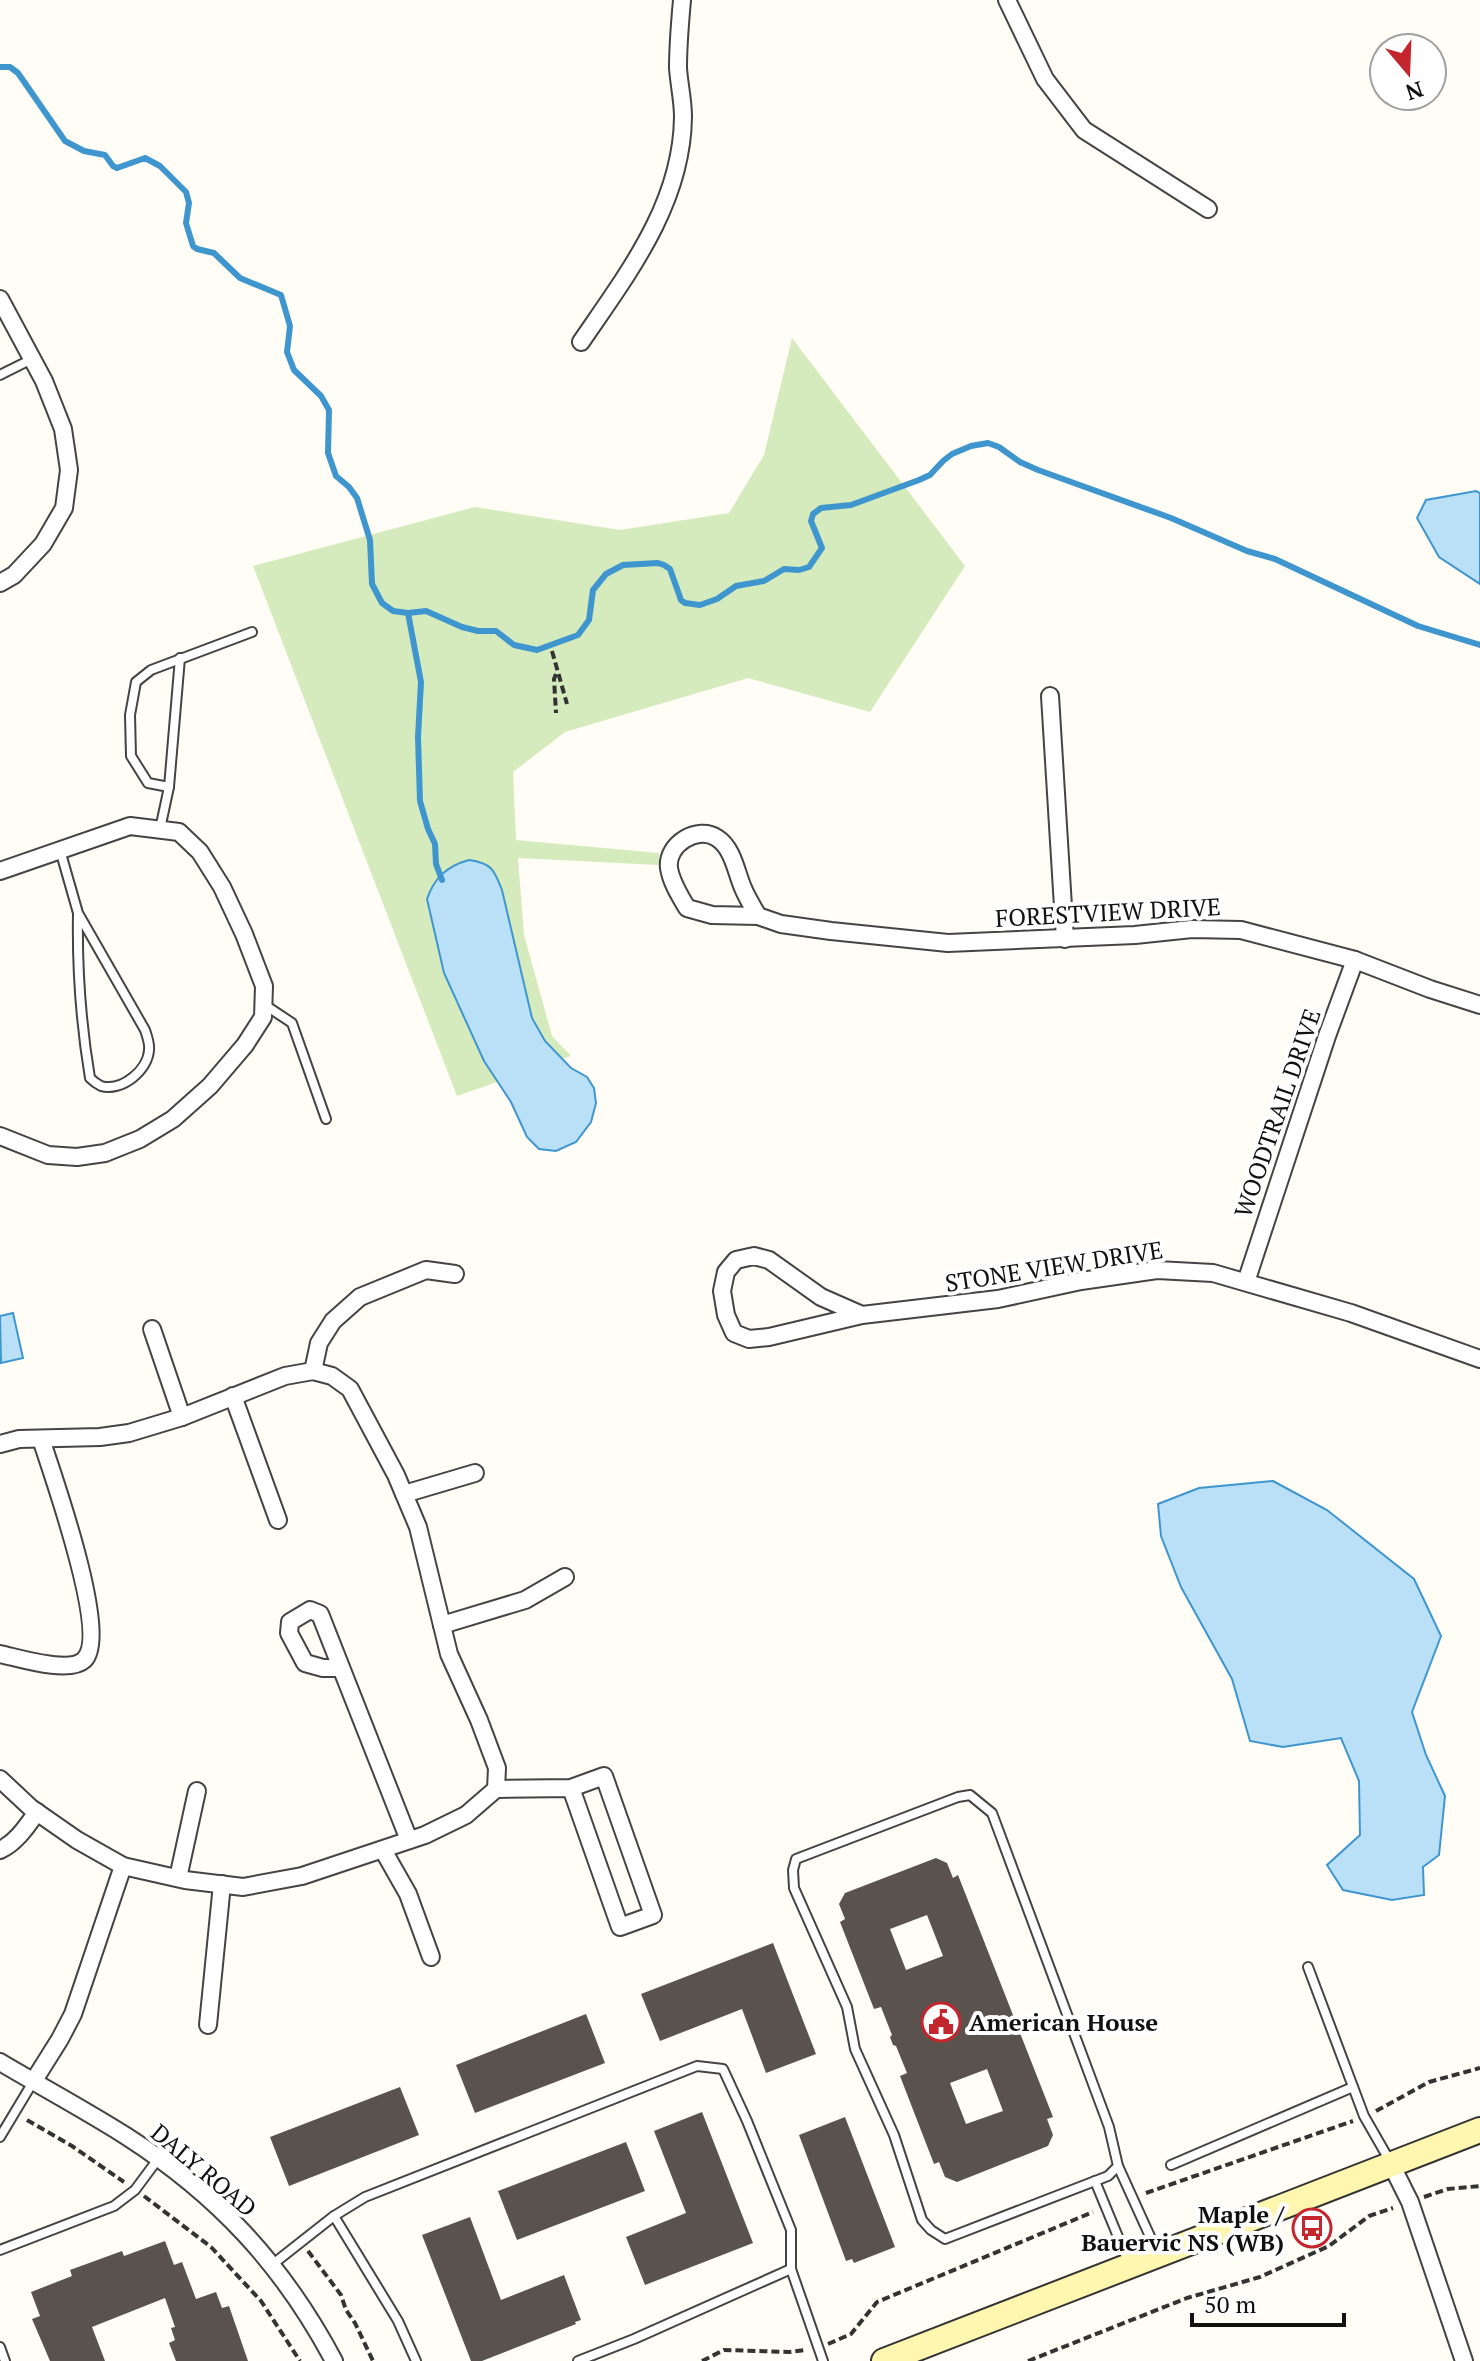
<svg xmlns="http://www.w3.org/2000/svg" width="1480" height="2361" viewBox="0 0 1480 2361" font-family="'PT Serif',serif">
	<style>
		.green { fill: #d5ebbd }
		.water { fill: #b9e0f7; stroke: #3f96cf; stroke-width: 2 }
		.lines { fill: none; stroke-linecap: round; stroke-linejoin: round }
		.stream { stroke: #3f96cf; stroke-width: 6 }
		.building { fill: #5a524d; fill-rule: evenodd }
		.lane-casing { stroke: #444; stroke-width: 12 }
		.street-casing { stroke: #444; stroke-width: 20 }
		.secondary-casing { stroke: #333; stroke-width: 28 }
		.path { stroke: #333; stroke-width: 4; stroke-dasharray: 8 4; stroke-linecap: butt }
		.lane { stroke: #fff; stroke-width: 8 }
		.street { stroke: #fff; stroke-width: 16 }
		.secondary { stroke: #fff6b0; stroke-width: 24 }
		.labels { text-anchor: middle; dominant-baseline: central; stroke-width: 8; stroke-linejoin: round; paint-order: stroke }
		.street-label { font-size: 24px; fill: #111; stroke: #fff }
		.poi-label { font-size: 24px; font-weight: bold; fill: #111; stroke: #fff; text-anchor: start }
	</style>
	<rect width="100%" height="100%" fill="#fffdf5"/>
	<path class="green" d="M792,338L965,566L870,712L748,678L565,732L513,772L516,840L659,853V865L518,858L524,935L552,1036L571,1056L457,1096L253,566L475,507L620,530L729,513L764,455Z"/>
	<g class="water">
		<path d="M1476,491L1480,493V584L1439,557L1417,518L1426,500Z"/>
		<path d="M469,860C491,863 494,869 502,890L532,1018L545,1041L571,1068L587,1077L594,1088L596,1103L591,1122L576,1142L556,1151L539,1149L527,1137L511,1102L484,1061L444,973L427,899C434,878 447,866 469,860Z"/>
		<path d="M13,1313L23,1358L1,1363L0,1316Z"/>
		<path d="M1273,1481L1327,1510L1414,1579L1441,1636L1412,1712L1426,1755L1445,1796L1439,1855L1423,1867L1424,1895L1392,1900L1343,1890L1327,1865L1360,1835L1359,1781L1341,1738L1283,1747L1250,1741L1232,1679L1181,1587L1161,1536L1158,1504L1199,1488Z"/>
	</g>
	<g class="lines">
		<g class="stream">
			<path d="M0,67H10L18,73L65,141L84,151L105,155L113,166L117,168L145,158L160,166L186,192L189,203L186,223L193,246L197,249L214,253L240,278L281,295L290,326L287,352L294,370L321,396L329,410L328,453L336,476L349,487L357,498L370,540L372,584L382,603L393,611L408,613L426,611L462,627L478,631H496L514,645L537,650L578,635L589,620L593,590L606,574L623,565L658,563L664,565L670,569L681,600L685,603L700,605L717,599L736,586L764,581L784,569L799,570L809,567L822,548L811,521L813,514L821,508L851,505L919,480L930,475L943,461L952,454L971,446L988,443L999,447L1020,462L1038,470L1171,518L1247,551L1275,559L1418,626L1480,645"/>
			<path d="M408,613L421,682L418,737L420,801L428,829L435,844L436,864L442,880"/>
		</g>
	</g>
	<g class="building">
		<path d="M936,1858L947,1863L953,1878L958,1875L1053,2117L1047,2119L1053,2135L1048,2146L957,2182L945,2177L939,2162L934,2164L900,2076L907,2073L896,2046L893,2045L890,2037L892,2035L881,2007L874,2009L840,1922L845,1919L839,1904L845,1893ZM927,1915L943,1956L906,1970L890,1929ZM987,2069L1003,2111L966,2124L950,2083Z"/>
		<path d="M773,1943L816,2054L766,2073L742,2009L660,2041L641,1994Z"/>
		<path d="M586,2014L605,2063L475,2113L456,2065Z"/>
		<path d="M400,2087L419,2135L289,2186L270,2137Z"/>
		<path d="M702,2112L753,2243L645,2285L626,2237L686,2213L654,2131Z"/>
		<path d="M845,2117L895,2247L854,2263L852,2259L846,2261L799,2135Z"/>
		<path d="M626,2142L645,2191L517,2240L498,2191Z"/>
		<path d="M470,2217L501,2300L564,2275L581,2320L575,2322L576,2324L482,2361H471L422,2235Z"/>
		<path d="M165,2241L174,2265L182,2262L196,2299L216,2292L222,2308L229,2306L248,2361H176L169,2343L175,2340L171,2328L175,2327L165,2298L92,2327L105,2361H50L32,2319L40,2316L31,2292L72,2276L70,2270L122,2251L124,2256Z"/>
	</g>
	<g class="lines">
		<g class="lane-casing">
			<g id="lane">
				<path d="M0,375L32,359"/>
				<path d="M169,787L180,658"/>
				<path d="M160,829L169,787L148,783L131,756L130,715L136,682L151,670L252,632"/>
				<path d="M60,850L78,913L145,1030C147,1036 150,1044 149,1050C148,1070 122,1092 101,1086C97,1084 93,1081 90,1078C81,1024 77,968 78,913"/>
				<path d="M265,1005L292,1023L326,1119"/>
				<path d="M970,1795L992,1813L1109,2127L1118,2166L1108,2176L945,2239L931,2230L922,2220L894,2135L855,2049L847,2007L794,1888L793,1870L796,1859L958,1797Z"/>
				<path d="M1308,1967L1364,2116L1391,2163"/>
				<path d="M0,2137L33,2082"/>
				<path d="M1171,2165L1353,2087"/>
				<path d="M1118,2166L1158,2254"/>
				<path d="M1095,2181L1128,2261"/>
				<path d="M334,2216L398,2321L416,2361"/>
				<path d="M0,2250L114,2206L135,2190L158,2159"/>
				<path d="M273,2264L334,2216L365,2197L697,2066L723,2069L747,2121L791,2230V2269L823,2361"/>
				<path d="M0,2347L5,2361"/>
				<path d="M578,2361L634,2339L791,2269"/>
			</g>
		</g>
		<g class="street-casing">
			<g id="street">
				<path d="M1007,0L1045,79L1084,130L1208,209"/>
				<path d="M0,299L44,381L63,429L69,470L64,508L43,544L14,575L0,583"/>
				<path d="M581,342C628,273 682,204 683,117C683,100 679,84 678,68C678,45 680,22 682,0"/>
				<path d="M1050,696L1065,939"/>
				<path d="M0,871L130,826L179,832L200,852L222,887L244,934L264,986L263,1017L245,1045L210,1086L173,1119L140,1139L105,1153L77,1157L48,1155L0,1136"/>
				<path d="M758,916C753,907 747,898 743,888C736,872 733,848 717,838C698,825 666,844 669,868C671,882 680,896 687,908L712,915L758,916L781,924L831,931L948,943L1135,935L1192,929L1241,930L1355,960L1430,989L1480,1005"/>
				<path d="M1246,1282L1327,1036L1355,960"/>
				<path d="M862,1315L821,1297L769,1260L754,1256L736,1260L726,1272L722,1291L726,1315L734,1333L749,1339L769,1337L862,1315L998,1299L1081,1281L1157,1270L1213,1273L1351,1313L1480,1359"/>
				<path d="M152,1329L182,1417"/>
				<path d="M313,1371L319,1343L333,1321L360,1297L426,1270L455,1274"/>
				<path d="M233,1396L278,1520"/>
				<path d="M0,1444L19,1439L100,1437L129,1433L182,1417L285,1376L313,1371L332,1376L350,1389L396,1475L418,1527L449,1654L479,1720L497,1768L496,1789L466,1815L425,1835L302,1876L243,1887L185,1880L123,1866L77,1840L31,1808L0,1779"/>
				<path d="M404,1494L475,1473"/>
				<path d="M442,1625L525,1600L565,1577"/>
				<path d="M0,1654C19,1658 69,1674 84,1660C110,1635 52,1473 41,1439"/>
				<path d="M340,1668H323L305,1663L289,1633L290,1622L310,1610L320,1614L409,1840"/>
				<path d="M496,1789L571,1788L620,1927L653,1915L604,1776L571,1788"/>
				<path d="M0,1850C16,1843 27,1826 37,1812"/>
				<path d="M383,1850L408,1894L431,1957"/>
				<path d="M178,1878L197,1791"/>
				<path d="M208,2025L222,1884"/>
				<path d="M0,2062C42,2087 85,2110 126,2136C218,2195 283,2265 334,2361"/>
				<path d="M33,2082L60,2039L73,2014L123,1866"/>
				<path d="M1391,2164L1410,2202L1464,2361"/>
			</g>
		</g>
		<g class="secondary-casing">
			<path id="secondary" d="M884,2361L1480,2130"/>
		</g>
		<g class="path">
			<path d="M552,651L567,704"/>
			<path d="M556,674L554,679L556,713"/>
			<path d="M1376,2111L1429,2082L1480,2068"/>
			<path d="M27,2120L72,2146L124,2182"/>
			<path d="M1146,2193L1353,2121"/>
			<path d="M144,2196L211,2247L261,2301L300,2361"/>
			<path d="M1424,2197L1448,2189L1480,2186"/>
			<path d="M308,2251L341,2295L346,2310L355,2323L373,2361"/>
			<path d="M828,2344L851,2334L877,2302L1093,2212"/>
			<path d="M702,2361L724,2350L789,2352L805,2350"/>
			<path d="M1028,2361L1187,2298L1260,2277L1329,2246L1369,2216L1393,2208"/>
		</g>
		<use href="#lane" class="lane"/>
		<use href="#street" class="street"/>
		<use href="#secondary" class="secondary"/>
	</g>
	<defs>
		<g id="civic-ring" transform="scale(2)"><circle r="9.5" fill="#fff" stroke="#c4262e" stroke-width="1.5"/><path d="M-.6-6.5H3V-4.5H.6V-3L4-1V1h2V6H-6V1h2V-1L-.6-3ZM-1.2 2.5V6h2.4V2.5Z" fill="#c4262e"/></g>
		<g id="bus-ring" transform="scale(2)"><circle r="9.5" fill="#fff" stroke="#c4262e" stroke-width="1.5"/><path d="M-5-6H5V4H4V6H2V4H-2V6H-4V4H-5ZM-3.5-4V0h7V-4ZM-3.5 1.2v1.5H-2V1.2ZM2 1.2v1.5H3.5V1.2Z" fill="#c4262e"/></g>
	</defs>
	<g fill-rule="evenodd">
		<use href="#civic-ring" x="941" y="2022"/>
		<use href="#bus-ring" x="1312" y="2228"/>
	</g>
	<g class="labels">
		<g class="street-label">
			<text transform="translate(1108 912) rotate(-3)">FORESTVIEW DRIVE</text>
			<text transform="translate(1277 1113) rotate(-71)">WOODTRAIL DRIVE</text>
			<text transform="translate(1054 1266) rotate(-9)">STONE VIEW DRIVE</text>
			<text transform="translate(204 2170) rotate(40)">DALY ROAD</text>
		</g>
		<g class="poi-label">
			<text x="969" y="2022">American House</text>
			<text x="1284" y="2214" text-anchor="end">Maple /<tspan x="1284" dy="28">Bauervic NS (WB)</tspan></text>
		</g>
	</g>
	<g transform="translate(1408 72) rotate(161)"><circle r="38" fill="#ffffff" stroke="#a0a0a0" stroke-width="2"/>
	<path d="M0-6L14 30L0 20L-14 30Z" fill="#c4262e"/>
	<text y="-12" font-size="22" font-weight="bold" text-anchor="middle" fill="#111111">N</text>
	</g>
	<path d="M1192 2313v12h152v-12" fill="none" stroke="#111111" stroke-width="4"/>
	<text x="1204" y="2313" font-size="24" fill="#111111" stroke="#ffffff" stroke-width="6" paint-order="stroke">50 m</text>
</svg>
